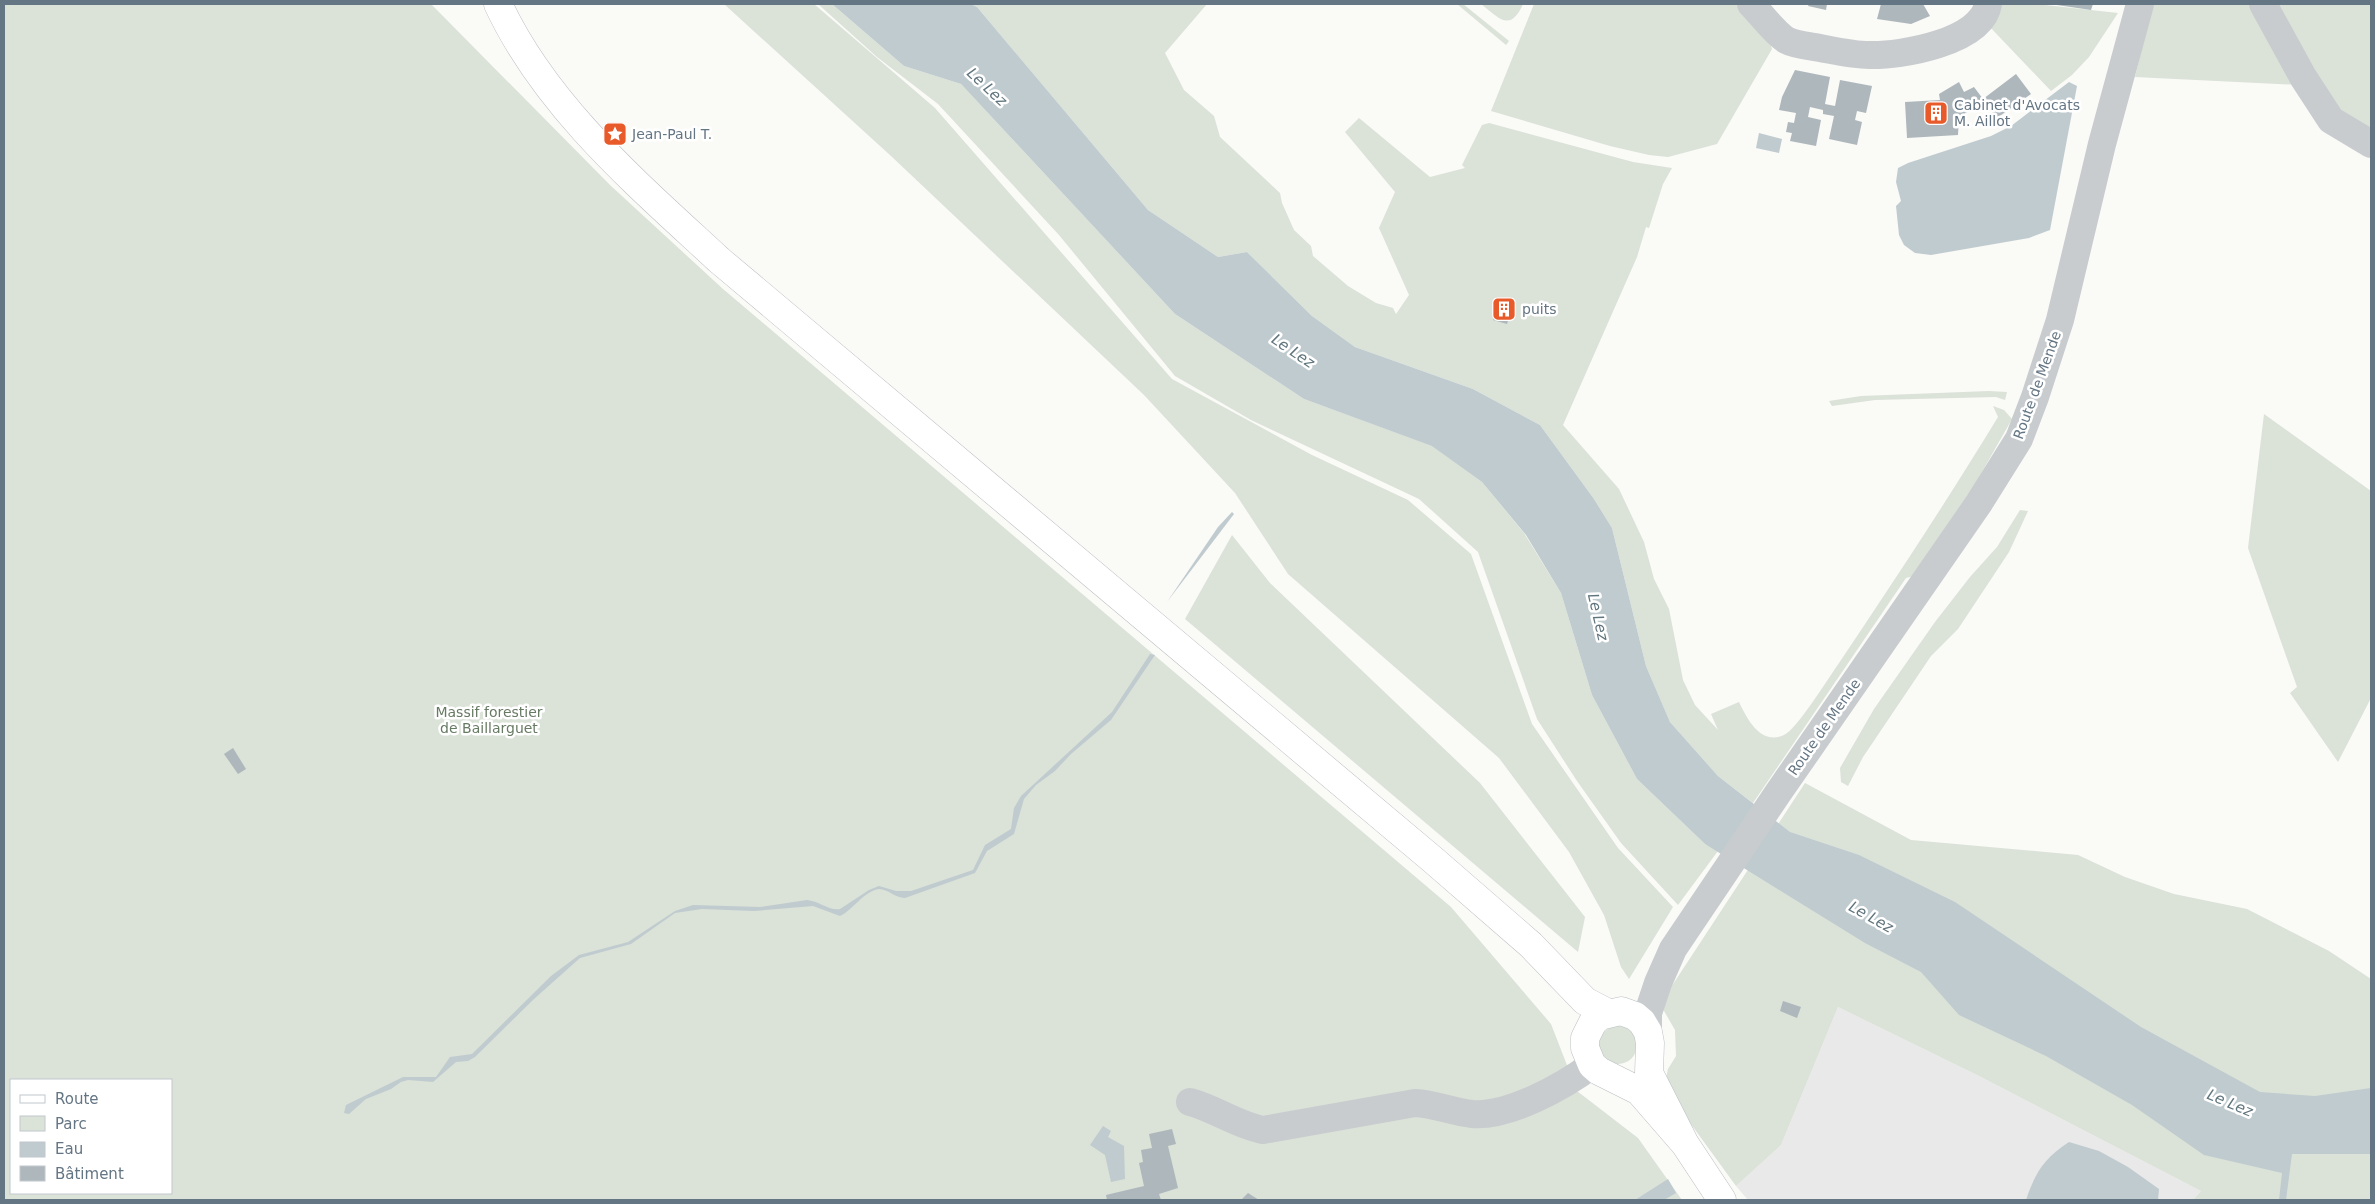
<svg xmlns="http://www.w3.org/2000/svg" width="2375" height="1204" viewBox="0 0 2375 1204" font-family="'DejaVu Sans',sans-serif">
	<style>
		.built { fill: #e8e9e8 }
		.green { fill: #dbe2d8; fill-rule: evenodd }
		.water { fill: #c0cbcf }
		.building { fill: #aeb7bc }
		.lines { fill: none; stroke-linecap: round; stroke-linejoin: round }
		.major-casing { stroke: #bbbfc3; stroke-width: 29 }
		.minor { stroke: #c8cccf; stroke-width: 28 }
		.major { stroke: #fff; stroke-width: 28 }
		.labels { text-anchor: middle; dominant-baseline: central; stroke-width: 5; stroke-linejoin: round; paint-order: stroke }
		.poi-label { font-size: 14px; fill: #647583; stroke: #fff; text-anchor: start }
		.street-label { font-size: 14px; fill: #647583; stroke: #fff }
		.park-label { font-size: 14px; fill: #677a63; stroke: #fff }
		.water-label { font-size: 15px; font-style: italic; fill: #5f747c; stroke: #fff }
	</style>
	<rect width="100%" height="100%" fill="#fafaf7"/>
	<path class="built" d="M1838,1007L1979,1076L2201,1191L2193,1200H1748L1736,1186L1781,1145Z"/>
	<g class="green">
		<path d="M4,4H431L610,185L723,289L1451,907L1551,1024L1577,1091L1638,1138L1682,1200H4ZM11,1080H171V1193H11Z"/>
		<path d="M724,4H814L935,108L1172,379L1312,455L1408,500L1471,554L1532,724L1618,848L1673,907L1629,979L1621,967L1604,915L1569,852L1499,758L1288,574L1235,493L1144,395L891,156Z"/>
		<path d="M818,4H832L904,66L961,84L1175,314L1304,399L1433,446L1482,482L1524,533L1561,593L1592,695L1637,779L1705,844L1718,851L1678,905L1621,843L1577,781L1537,719L1478,552L1419,499L1251,420L1175,376L1059,235L938,104L877,57Z"/>
		<path d="M971,4H1207L1165,53L1184,90L1214,116L1220,137L1280,193L1282,203L1294,230L1311,246L1313,256L1348,286L1376,303L1393,308L1396,314L1409,295L1379,228L1395,192L1345,132L1359,118L1430,177L1465,168L1462,165L1482,125L1489,123L1633,162L1672,168L1663,184L1649,228L1646,227L1637,257L1563,425L1619,489L1644,542L1654,579L1669,609L1683,680L1695,705L1718,730L1711,714L1739,702C1747,719 1761,746 1784,735C1796,730 1828,679 1837,666C1892,584 1947,501 1998,417L1993,406L2004,410L2012,419L1962,507L1914,576L1906,578L1753,803L1718,776L1670,722L1646,666L1612,528L1594,499L1540,425L1473,389L1355,347L1312,316L1247,252L1218,257L1148,210L977,7Z"/>
		<path d="M1457,4H1463L1509,41L1506,45Z"/>
		<path d="M1481,4H1523C1510,33 1499,18 1481,4Z"/>
		<path d="M1534,4H1740L1770,42L1772,49L1717,144L1668,157L1649,155L1610,146L1491,111Z"/>
		<path d="M1995,4H2036L2118,13L2089,57L2072,75L2051,91L1989,26Z"/>
		<path d="M2152,4H2257L2300,85L2135,77Z"/>
		<path d="M2263,4H2371V144L2331,120Z"/>
		<path d="M1989,391L2007,392L2005,400L1996,397L1875,400L1832,406L1829,401L1861,396Z"/>
		<path d="M2264,414L2371,491V698L2338,762L2290,693L2297,687L2248,548Z"/>
		<path d="M2020,510L2028,511L2009,552L1958,629L1931,656L1863,757L1848,786L1841,782L1840,768L1874,709L1935,622L1970,577L1997,547Z"/>
		<path d="M1232,535L1270,583L1480,783L1585,917L1578,952L1185,619Z"/>
		<path d="M1805,783L1911,840L2078,855L2125,877L2174,894L2247,909L2329,951L2371,979V1200H2193L2201,1191L1979,1076L1838,1007L1781,1145L1736,1186L1664,1087L1668,1069L1676,1056L1675,1030L1660,1004Z"/>
		<circle cx="1618" cy="1045" r="19"/>
	</g>
	<g class="water">
		<path d="M832,4H971L977,7L1148,210L1218,257L1247,252L1312,316L1355,347L1473,389L1540,425L1594,499L1612,528L1646,666L1670,722L1718,776L1790,832L1859,855L1955,902L2141,1027L2260,1092L2315,1096L2371,1088V1154H2292L2286,1200H2279L2282,1173L2204,1155L2132,1105L2046,1056L1959,1015L1921,972L1865,943L1705,844L1637,779L1592,695L1561,593L1526,535L1482,482L1432,446L1304,399L1175,314L961,84L904,66Z"/>
		<path d="M2069,82L2077,86L2050,230L2029,238L1931,255L1915,253L1904,245L1899,235L1896,206L1901,201L1896,182L1898,168L1908,163L1991,136L2011,126Z"/>
		<path d="M1759,133L1782,139L1779,153L1756,148Z"/>
		<path d="M1232,512L1234,514L1167,602L1218,527Z"/>
		<path d="M1150,654L1155,655L1111,720L1071,754L1055,771L1036,785L1024,799L1014,834L987,851L975,873L905,898C895,898 888,889 879,889C864,891 853,910 840,916L813,906L754,911L702,909L675,913L631,944L580,958L534,999L475,1057L468,1061L456,1062L433,1082L408,1080L401,1082L391,1089L366,1099L349,1114L344,1113L346,1105L403,1077H436L450,1057L472,1054L551,976L579,955L628,942L675,911L693,905L760,907L807,900C819,901 829,911 840,909L869,890L879,886L896,891H911L973,870L985,845L1011,829L1014,808L1021,796L1112,712Z"/>
		<path d="M1103,1126L1111,1131L1108,1137L1124,1146L1125,1179L1111,1182L1105,1155L1090,1145Z"/>
		<path d="M2069,1142L2099,1151L2128,1167L2159,1189L2158,1200H2026C2035,1173 2044,1158 2069,1142Z"/>
		<path d="M1668,1179L1676,1193L1664,1200H1635Z"/>
	</g>
	<g class="building">
		<path d="M1809,4H1827L1826,10L1808,6Z"/>
		<path d="M1881,4H1923L1930,16L1911,24L1877,19Z"/>
		<path d="M2050,4H2093L2091,10Z"/>
		<path d="M1795,70L1830,77L1825,104L1835,106L1840,80L1872,86L1866,113L1857,111L1855,120L1862,122L1857,145L1829,139L1834,116L1823,114V110L1810,107L1808,117L1821,120L1816,146L1790,141L1792,133L1786,132L1788,122L1794,123L1796,113L1779,110L1782,97Z"/>
		<path d="M2016,74L2031,94L1997,118L1984,102L1959,117L1958,135L1907,138L1905,102L1940,100L1939,94L1959,82L1964,92L1974,87L1983,99Z"/>
		<path d="M1499,299L1513,303L1507,324L1493,320Z"/>
		<path d="M233,748L246,769L238,774L224,754Z"/>
		<path d="M1783,1001L1801,1007L1797,1018L1780,1011Z"/>
		<path d="M1172,1129L1176,1144L1168,1146L1178,1188L1159,1194L1161,1200H1107L1106,1195L1144,1186L1139,1163L1143,1162L1141,1150L1152,1148L1149,1134Z"/>
		<path d="M1248,1193L1259,1200H1241Z"/>
	</g>
	<g class="lines">
		<g class="major-casing">
			<g id="major">
				<path d="M498,4C546,107 637,184 719,260L1432,859L1531,945L1585,1001L1608,1013"/>
				<path d="M1685,1144L1649,1073L1650,1043L1648,1032L1642,1022L1635,1016L1621,1011L1600,1016L1593,1022L1585,1038V1048L1592,1065L1599,1071L1639,1091L1685,1144L1722,1200"/>
			</g>
		</g>
		<g class="minor">
			<path d="M1751,4C1762,15 1773,31 1786,40C1795,45 1809,46 1820,48C1836,51 1853,55 1869,55C1901,56 1982,42 1988,4"/>
			<path d="M2263,4L2303,77L2331,120L2371,144"/>
			<path d="M1648,1032V1013L1658,983L1673,949L1778,793L1979,503L2019,439L2035,397L2060,320L2102,144L2140,4"/>
			<path d="M1190,1102C1216,1109 1237,1125 1263,1130L1415,1103C1435,1104 1453,1112 1472,1114C1509,1117 1564,1086 1592,1065"/>
		</g>
		<use href="#major" class="major"/>
	</g>
	<defs>
		<g id="building-square" transform="scale(1.25)"><rect x="-9" y="-9" width="18" height="18" rx="4" fill="#e85a2a" stroke="#fff"/><path d="M-4-6H4V6H1V3H-1V6H-4ZM-2.5-4.3h1.7v1.8h-1.7ZM.8-4.3h1.7v1.8H.8ZM-2.5-1h1.7V.8h-1.7ZM.8-1h1.7V.8H.8Z" fill="#fff"/></g>
		<g id="sight-square" transform="scale(1.25)"><rect x="-9" y="-9" width="18" height="18" rx="4" fill="#e85a2a" stroke="#fff"/><path d="M0-6L1.8-2.2L6-1.7L2.9 1.2L3.7 5.4L0 3.3L-3.7 5.4L-2.9 1.2L-6-1.7L-1.8-2.2Z" fill="#fff"/></g>
	</defs>
	<g fill-rule="evenodd">
		<use href="#building-square" x="1936" y="113"/>
		<use href="#sight-square" x="615" y="134"/>
		<use href="#building-square" x="1504" y="309"/>
	</g>
	<g class="labels">
		<g class="poi-label">
			<text x="1954" y="105">Cabinet d'Avocats<tspan x="1954" dy="16">M. Aillot</tspan></text>
			<text x="632" y="134">Jean-Paul T.</text>
			<text x="1522" y="309">puits</text>
		</g>
		<g class="street-label">
			<text transform="translate(2037 385) rotate(-70)">Route de Mende</text>
			<text transform="translate(1824 727) rotate(-55)">Route de Mende</text>
		</g>
		<g class="park-label">
			<text x="489" y="712">Massif forestier<tspan x="489" dy="16">de Baillarguet</tspan></text>
		</g>
		<g class="water-label">
			<text transform="translate(987 87) rotate(43)">Le Lez</text>
			<text transform="translate(1293 351) rotate(34)">Le Lez</text>
			<text transform="translate(1598 617) rotate(77)">Le Lez</text>
			<text transform="translate(1871 917) rotate(29)">Le Lez</text>
			<text transform="translate(2230 1103) rotate(23)">Le Lez</text>
		</g>
	</g>
	<rect width="2375" height="1204" fill="none" stroke="#647583" stroke-width="10"/>
	<rect x="10" y="1079" width="162" height="115" fill="#ffffff" stroke="#c1c8cd"/>
	<rect x="20" y="1095" width="25" height="8" fill="#ffffff" stroke="#c1c8cd"/>
	<text x="55" y="1104" font-size="15" fill="#647583">Route</text>
	<rect x="20" y="1116" width="25" height="15" fill="#dbe2d8" stroke="#c1c8cd"/>
	<text x="55" y="1129" font-size="15" fill="#647583">Parc</text>
	<rect x="20" y="1142" width="25" height="15" fill="#c0cbcf" stroke="#c1c8cd"/>
	<text x="55" y="1154" font-size="15" fill="#647583">Eau</text>
	<rect x="20" y="1166" width="25" height="15" fill="#aeb7bc" stroke="#c1c8cd"/>
	<text x="55" y="1179" font-size="15" fill="#647583">Bâtiment</text>
</svg>
